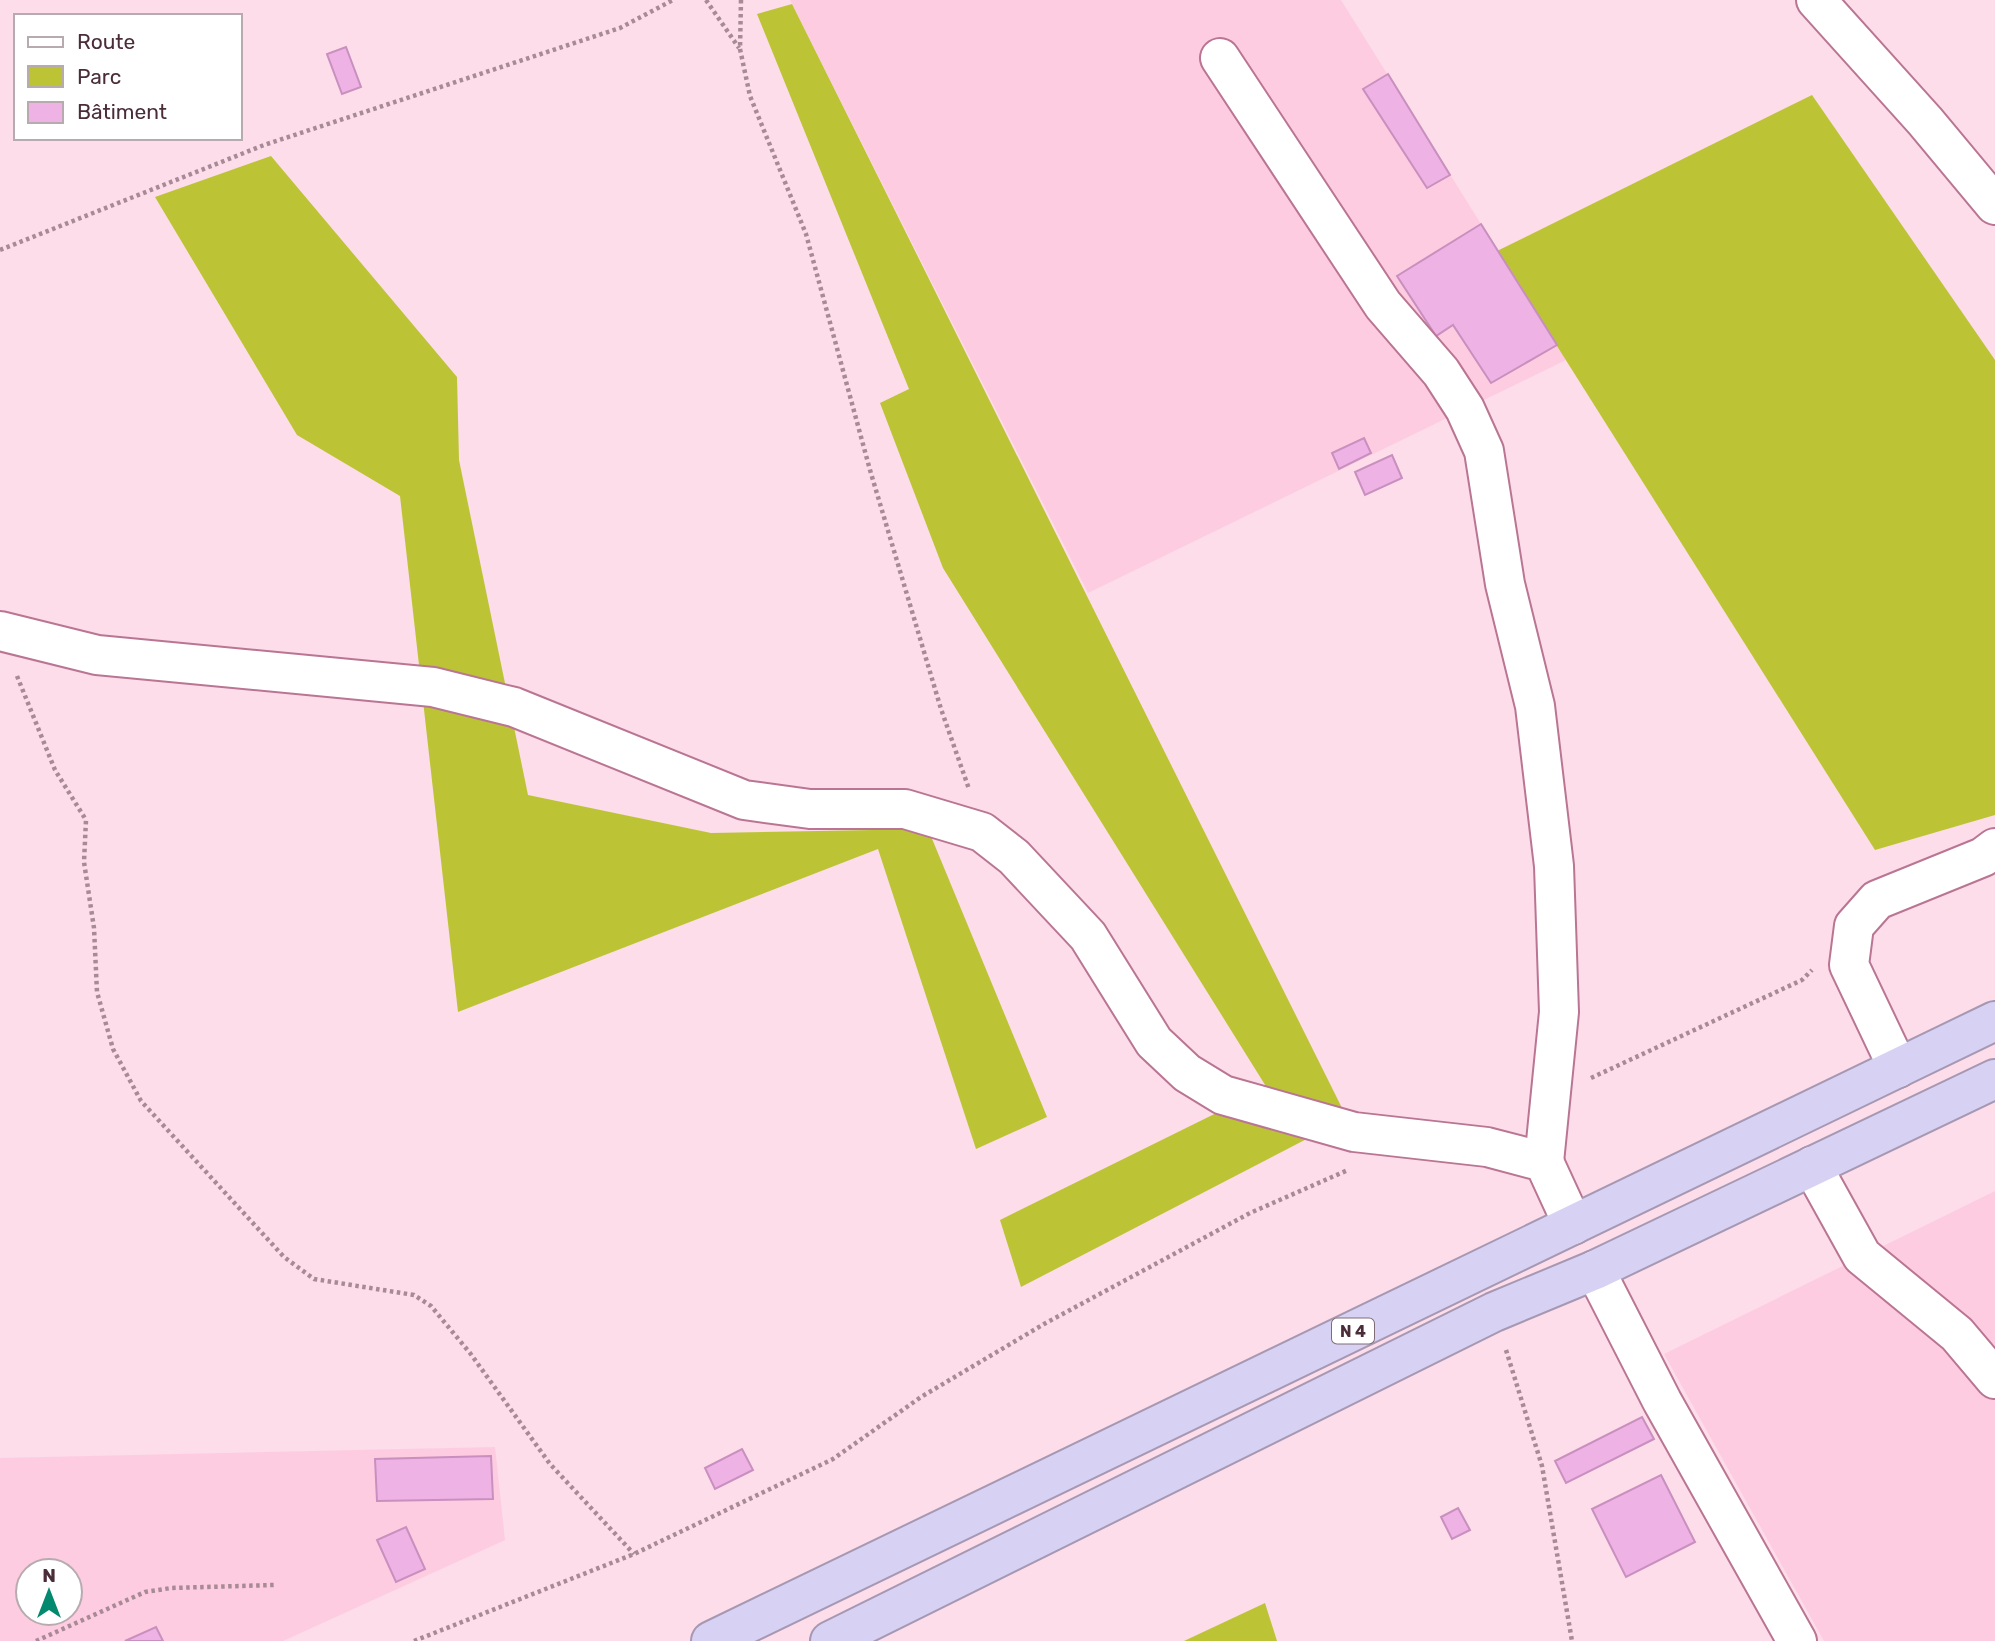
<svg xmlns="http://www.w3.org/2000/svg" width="1995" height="1641" viewBox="0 0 1995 1641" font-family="Rubik,sans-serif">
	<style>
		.built { fill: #fecce0; fill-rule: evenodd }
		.green { fill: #bcc436 }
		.building { fill: #eeb3e4; stroke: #c88fbf; stroke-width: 2 }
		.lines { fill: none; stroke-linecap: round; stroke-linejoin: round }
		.minor-casing { stroke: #ba7593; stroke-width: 42 }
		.highway-casing { stroke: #a698b3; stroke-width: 42 }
		.path { stroke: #a88a96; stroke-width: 4.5; stroke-dasharray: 3.5 3.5; stroke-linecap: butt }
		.minor { stroke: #fff; stroke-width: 38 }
		.highway { stroke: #d7d2f4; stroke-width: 38 }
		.labels { text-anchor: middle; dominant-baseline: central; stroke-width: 7; stroke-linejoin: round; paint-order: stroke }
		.shield { fill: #fff; stroke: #806c74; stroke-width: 2 }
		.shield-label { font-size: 16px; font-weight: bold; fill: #4a2d39 }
	</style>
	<rect width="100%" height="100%" fill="#fcdde9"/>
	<g class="built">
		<path d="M790,0H1341L1566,360L1088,593Z"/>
		<path d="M1995,1191V1641H1824L1664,1354Z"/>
		<path d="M495,1447L505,1540L283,1641H0V1458ZM28,1571H70V1613H28Z"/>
	</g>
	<g class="green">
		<path d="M792,4L1347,1118L1021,1287L1000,1220L1267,1088L943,568L880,403L909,389L757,14Z"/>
		<path d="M1812,95L1995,360V815L1875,850L1497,251Z"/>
		<path d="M271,156L457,377L459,460L528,795L711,833L928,829L1047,1117L976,1149L878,849L458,1012L400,496L297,435L155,197Z"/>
		<path d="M1265,1603L1277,1641H1184Z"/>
	</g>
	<g class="building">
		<path d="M346,47L361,87L342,94L327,54Z"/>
		<path d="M1388,74L1450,175L1427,188L1363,89Z"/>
		<path d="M1481,224L1557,345L1491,383L1453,325L1436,336L1397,276Z"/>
		<path d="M1364,438L1371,453L1339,469L1332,453Z"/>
		<path d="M1392,455L1402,478L1365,495L1355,472Z"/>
		<path d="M1642,1417L1654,1439L1566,1483L1555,1461Z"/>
		<path d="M742,1449L753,1470L715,1489L705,1468Z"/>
		<path d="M491,1456L493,1499L377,1501L375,1459Z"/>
		<path d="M1661,1475L1695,1542L1626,1577L1592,1509Z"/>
		<path d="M1458,1508L1470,1530L1452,1539L1441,1517Z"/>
		<path d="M406,1527L425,1569L396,1582L377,1540Z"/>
		<path d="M156,1627L163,1641H125Z"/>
	</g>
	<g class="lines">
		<g class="minor-casing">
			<g id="minor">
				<path d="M1816,0L1925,121L1995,205"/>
				<path d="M1220,58L1383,305L1441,372L1465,409L1484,451L1505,584L1535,706L1554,866L1559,1012L1544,1162"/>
				<path d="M0,631L97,655L433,687L514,707L744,800L810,809H905L982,832L1014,857L1088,936L1154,1042L1187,1073L1223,1095L1354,1132L1487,1147L1544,1162L1573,1225"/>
				<path d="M1898,1068L1849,965L1854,926L1877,900L1983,857L1995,848"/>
				<path d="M1812,1166L1862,1256L1957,1334L1995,1379"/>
				<path d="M1595,1270L1662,1401L1797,1641"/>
			</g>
		</g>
		<g class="highway-casing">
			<g id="highway">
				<path d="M711,1641L1995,1021"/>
				<path d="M830,1641L1494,1312L1595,1270L1995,1079"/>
			</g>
		</g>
		<g class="path">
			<path d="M706,0L739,48"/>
			<path d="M741,0L740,49L750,96L806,234L870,470L941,709L969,789"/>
			<path d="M0,250L264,145L620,28L673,0"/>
			<path d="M17,676L55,770L86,820L84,862L94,928L97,992L113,1049L141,1101L284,1257L314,1279L414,1295L431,1306L470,1353L550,1464L634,1554"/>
			<path d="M1591,1078L1802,980L1812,970"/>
			<path d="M1506,1350L1542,1466L1572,1641"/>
			<path d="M36,1641L145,1592L171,1588L274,1585"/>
			<path d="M414,1641L634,1554L833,1459L921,1397L1044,1324L1250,1213L1348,1170"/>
		</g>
		<use href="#minor" class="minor"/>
		<use href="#highway" class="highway"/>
	</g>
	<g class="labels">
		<rect class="shield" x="1332" y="1318.5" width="42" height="25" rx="5"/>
		<g class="shield-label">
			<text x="1353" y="1331">N 4</text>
		</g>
	</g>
	<rect x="14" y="14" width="228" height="126" fill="#ffffff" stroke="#b7abb0" stroke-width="2"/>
	<rect x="28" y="37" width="35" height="10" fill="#ffffff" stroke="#b7abb0" stroke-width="2"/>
	<text x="77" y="49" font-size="21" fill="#4a2d39">Route</text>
	<rect x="28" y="66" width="35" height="21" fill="#bcc436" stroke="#b7abb0" stroke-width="2"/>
	<text x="77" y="84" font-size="21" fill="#4a2d39">Parc</text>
	<rect x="28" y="102" width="35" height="21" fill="#eeb3e4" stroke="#b7abb0" stroke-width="2"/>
	<text x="77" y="119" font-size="21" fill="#4a2d39">Bâtiment</text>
	<g transform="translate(49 1592)"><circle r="33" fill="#ffffff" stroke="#b7abb0" stroke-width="2"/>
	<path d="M0-5L12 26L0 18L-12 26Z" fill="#02896e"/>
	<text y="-10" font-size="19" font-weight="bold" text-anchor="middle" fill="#4a2d39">N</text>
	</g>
</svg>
